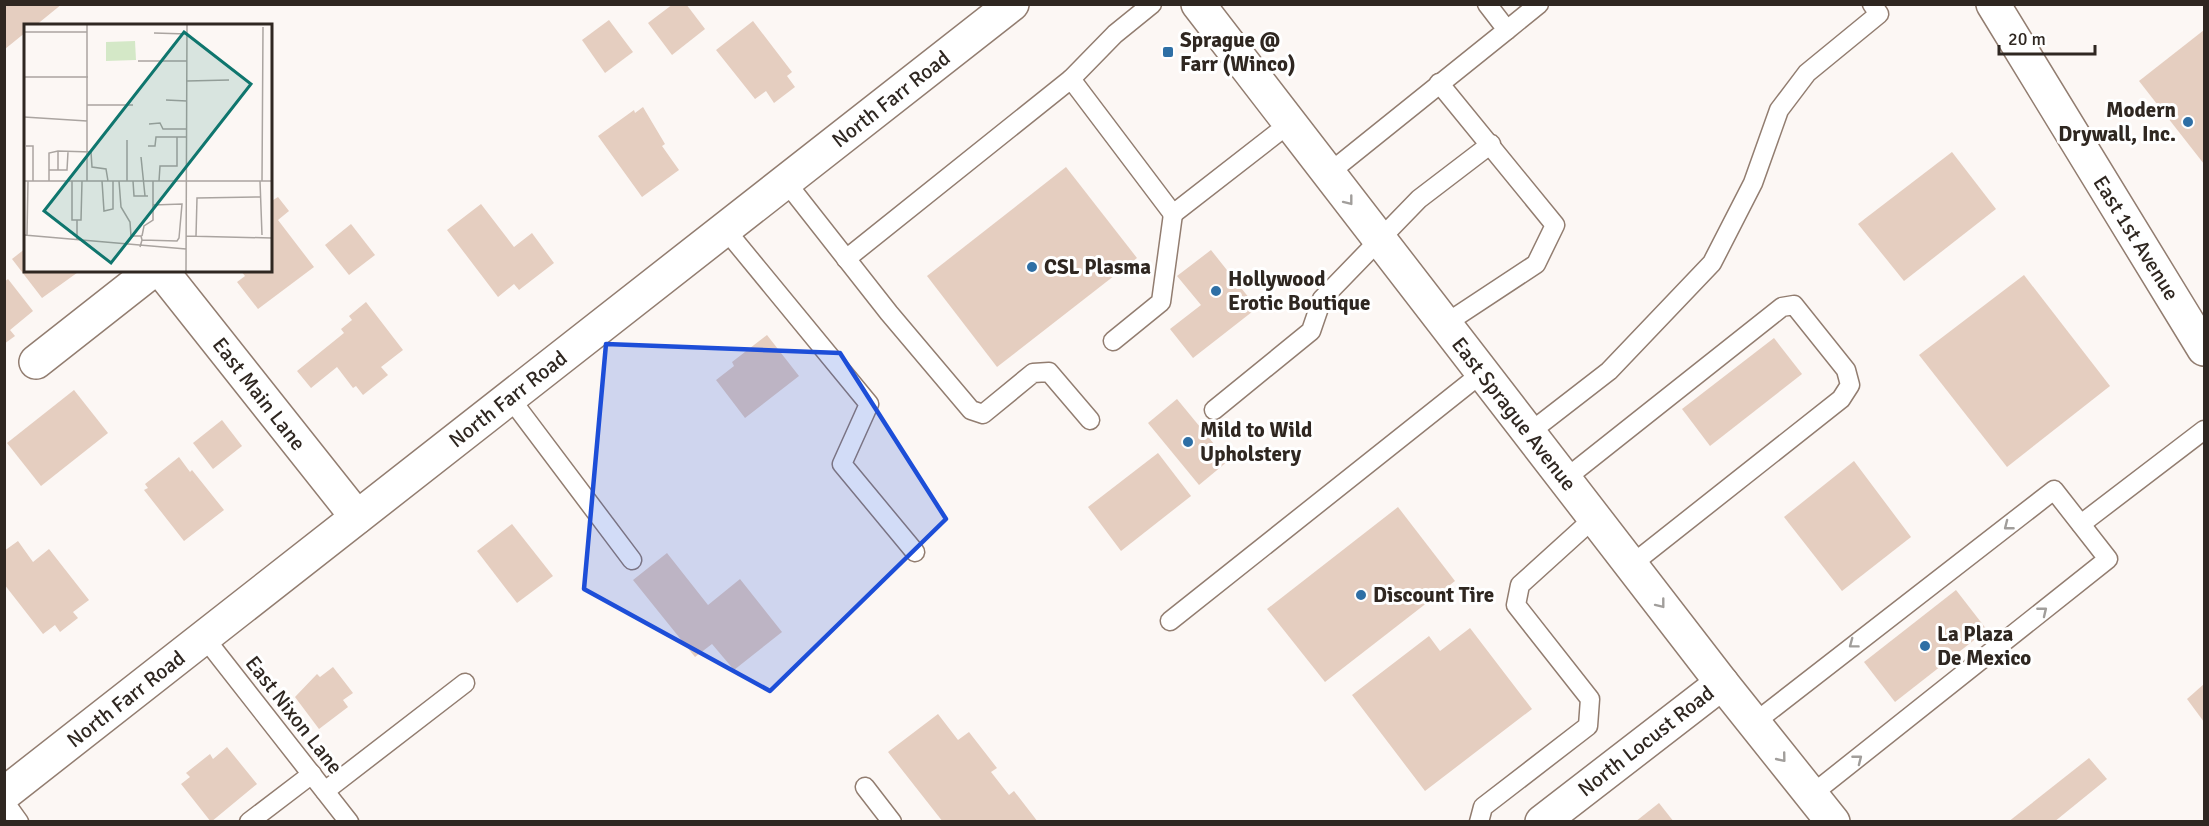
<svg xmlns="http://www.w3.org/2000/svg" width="2209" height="826" viewBox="0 0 2209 826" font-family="Signika,sans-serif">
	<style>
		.building { fill: #e5cec0 }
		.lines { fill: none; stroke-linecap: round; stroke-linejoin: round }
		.service-casing { stroke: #927d70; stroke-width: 21 }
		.minor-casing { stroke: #927d70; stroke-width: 36 }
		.primary-casing { stroke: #927d70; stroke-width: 36 }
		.service { stroke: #fff; stroke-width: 18 }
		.minor { stroke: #fff; stroke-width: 33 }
		.primary { stroke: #fff; stroke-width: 33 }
		.oneway { stroke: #a19e9b }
		.marked { fill: #1d4ed8; fill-opacity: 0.2; stroke: #1d4ed8; stroke-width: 4.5; stroke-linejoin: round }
		.poi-dot { fill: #2e6fa5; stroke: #fff; stroke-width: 2 }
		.labels { text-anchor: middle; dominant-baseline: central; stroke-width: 6; stroke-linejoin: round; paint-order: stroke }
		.poi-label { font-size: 21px; font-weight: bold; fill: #2f2721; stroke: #fff; text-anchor: start }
		.street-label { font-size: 21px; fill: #2f2721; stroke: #fff }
		.inset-road { fill: none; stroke: #aaa4a0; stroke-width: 1.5 }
		.view { fill: #0f766e; fill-opacity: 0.15; stroke: #0f766e; stroke-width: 3 }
		.inset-edge { fill: none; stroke: #2f2721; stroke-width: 3 }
	</style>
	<rect width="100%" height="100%" fill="#fcf7f4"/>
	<g class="building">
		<path d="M5,4H62L35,26H26V32L5,49Z"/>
		<path d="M673,4H686L705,29L672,55L648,23Z"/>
		<path d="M609,20L633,52L605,73L582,40Z"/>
		<path d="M753,21L792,72L787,76L795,87L774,103L766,91L755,99L716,50Z"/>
		<path d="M2204,30V164L2139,81Z"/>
		<path d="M643,107L665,144L662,146L679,170L642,197L598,136L634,110L635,113Z"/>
		<path d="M1952,152L1996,209L1904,281L1858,224Z"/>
		<path d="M1066,167L1137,258L997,367L927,276Z"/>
		<path d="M278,197L289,211L278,220L314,267L258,309L237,282L245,276L240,270H270V202Z"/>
		<path d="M481,204L514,247L532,233L554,263L519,290L514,284L498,297L447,230Z"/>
		<path d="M351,224L375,255L349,275L325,245Z"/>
		<path d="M26,248V270H81L42,298L12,259Z"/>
		<path d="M1211,250L1257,308L1193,358L1170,329L1201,305L1177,276Z"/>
		<path d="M2024,275L2110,386L2007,467L1919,355Z"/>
		<path d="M8,279L33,311L10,330L15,336L4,344V282Z"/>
		<path d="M366,302L403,350L381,367L388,375L363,395L356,386L353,388L337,367L311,388L297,371L344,333L341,329L352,320L349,316Z"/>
		<path d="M767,335L799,376L745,418L716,380L734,366L732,362Z"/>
		<path d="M1774,338L1802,374L1710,446L1682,409Z"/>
		<path d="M74,390L108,433L41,486L7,443Z"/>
		<path d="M1177,399L1228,461L1199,485L1148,423Z"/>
		<path d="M222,420L242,446L213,469L193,443Z"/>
		<path d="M1158,453L1191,496L1121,551L1088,507Z"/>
		<path d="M179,457L190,472L192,470L224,510L184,541L144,490L148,488L145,484Z"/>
		<path d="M1854,461L1911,537L1842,591L1784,517Z"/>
		<path d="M1398,507L1455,581L1325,682L1267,609Z"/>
		<path d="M512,524L553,576L517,603L477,551Z"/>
		<path d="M18,541L33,562L49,549L89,600L73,612L78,618L60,632L55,625L43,634L4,584V551Z"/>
		<path d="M667,553L708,605L740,579L782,632L734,670L712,644L695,657L633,580Z"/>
		<path d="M1956,590L1987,630L1895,702L1864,662Z"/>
		<path d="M1470,628L1532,709L1425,791L1352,695L1429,636L1440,651Z"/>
		<path d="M333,667L353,693L343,700L348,707L319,729L295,697L317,674L320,677Z"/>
		<path d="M2204,684V722L2187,699Z"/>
		<path d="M938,714L958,740L969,732L997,768L991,772L1009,795L1014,791L1038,822H943L888,752Z"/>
		<path d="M227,747L257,784L211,822L181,784L190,777L186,773L210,754L213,759Z"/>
		<path d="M2089,758L2107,779L2054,822H2008Z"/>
		<path d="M1659,803L1674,822H1635Z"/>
	</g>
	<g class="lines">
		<g class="service-casing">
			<g id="service">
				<path d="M1507,30L1539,4"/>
				<path d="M1071,79L1115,34L1152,4"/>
				<path d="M1439,83L1555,225L1536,264L1445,324"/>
				<path d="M1329,173L1507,30L1487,4"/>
				<path d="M786,182L889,313L971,410L983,414L1033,373L1049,372L1090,420"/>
				<path d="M725,229L869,404L842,464L915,552"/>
				<path d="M846,259L1071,79L1173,214L1290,123"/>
				<path d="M1113,341L1161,302L1173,214"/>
				<path d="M510,398L632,560"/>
				<path d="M1214,410L1311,331L1322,299L1419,199L1491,144"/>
				<path d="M1529,433L1609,371L1712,263L1753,183L1779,110L1807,73L1879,14L1872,4"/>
				<path d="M1565,479L1782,307L1794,305L1846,370L1850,385L1841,399L1631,565"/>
				<path d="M2081,524L2204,430"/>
				<path d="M1170,621L1482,373"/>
				<path d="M204,637L349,822"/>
				<path d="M1754,723L2054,490L2108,559L1811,795"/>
				<path d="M865,787L892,822"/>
				<path d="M325,791L465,683"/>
				<path d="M4,801L19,822"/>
				<path d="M249,822L312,774"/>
				<path d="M1479,822L1483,807L1588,726L1590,699L1516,605L1520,585L1594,518"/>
			</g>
		</g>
		<g class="minor-casing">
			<g id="minor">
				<path d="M1993,4L2204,349"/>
				<path d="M161,270L357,517"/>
				<path d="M36,362L153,270"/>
				<path d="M4,794L1012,4"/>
				<path d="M1542,822L1722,683"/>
			</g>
		</g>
		<g class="primary-casing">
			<path id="primary" d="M1198,4L1722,683L1833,822"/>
		</g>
		<use href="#service" class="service"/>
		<use href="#minor" class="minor"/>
		<use href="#primary" class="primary"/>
	</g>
	<defs><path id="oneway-chevron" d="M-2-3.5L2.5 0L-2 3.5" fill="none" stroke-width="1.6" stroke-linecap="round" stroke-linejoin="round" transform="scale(1.5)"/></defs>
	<g class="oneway">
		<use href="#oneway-chevron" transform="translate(1349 201) rotate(52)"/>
		<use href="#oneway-chevron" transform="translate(2008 526) rotate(142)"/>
		<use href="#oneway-chevron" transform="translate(1661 604) rotate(52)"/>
		<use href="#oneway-chevron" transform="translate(2043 611) rotate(-39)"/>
		<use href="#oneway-chevron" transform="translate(1853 644) rotate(143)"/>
		<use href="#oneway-chevron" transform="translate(1782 758) rotate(51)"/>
		<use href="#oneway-chevron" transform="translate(1858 759) rotate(-38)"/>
	</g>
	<path class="marked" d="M606,344L840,353L946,519L770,691L584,589Z"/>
	<g class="poi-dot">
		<rect x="1162" y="46" width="12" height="12" rx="3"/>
		<circle cx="2188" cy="122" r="6"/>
		<circle cx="1032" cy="267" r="6"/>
		<circle cx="1216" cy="291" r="6"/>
		<circle cx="1188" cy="442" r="6"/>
		<circle cx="1361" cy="595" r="6"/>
		<circle cx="1925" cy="646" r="6"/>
	</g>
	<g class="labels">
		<g class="poi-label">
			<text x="1180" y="40">Sprague @<tspan x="1180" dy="24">Farr (Winco)</tspan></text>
			<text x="2176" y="110" text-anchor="end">Modern<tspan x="2176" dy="24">Drywall, Inc.</tspan></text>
			<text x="1044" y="267">CSL Plasma</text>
			<text x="1228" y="279">Hollywood<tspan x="1228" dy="24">Erotic Boutique</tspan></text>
			<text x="1200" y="430">Mild to Wild<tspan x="1200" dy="24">Upholstery</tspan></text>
			<text x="1373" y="595">Discount Tire</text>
			<text x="1937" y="634">La Plaza<tspan x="1937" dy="24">De Mexico</tspan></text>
		</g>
		<g class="street-label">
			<text transform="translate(891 99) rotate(-38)">North Farr Road</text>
			<text transform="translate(2136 238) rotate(58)">East 1st Avenue</text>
			<text transform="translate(259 394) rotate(52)">East Main Lane</text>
			<text transform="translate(508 399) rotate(-38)">North Farr Road</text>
			<text transform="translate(1514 414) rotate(52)">East Sprague Avenue</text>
			<text transform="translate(126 699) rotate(-38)">North Farr Road</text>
			<text transform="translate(294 715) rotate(52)">East Nixon Lane</text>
			<text transform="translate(1646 741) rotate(-38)">North Locust Road</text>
		</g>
	</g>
	<g transform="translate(24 24)">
		<rect width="248" height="248" fill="#fcf7f4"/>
		<path d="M111,17L112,36L82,37V18Z" fill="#d4e8c7"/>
		<path class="inset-road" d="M0,8H63M130,9L163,10M114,37H163M0,53H64M163,57L205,56M142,76L163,77M63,81H109M0,93L63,97M125,100L136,99L139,105H163M103,116V157M2,122H9V157M124,122H131L132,113H163M34,127V146M117,133L121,172M25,146H43L44,128M0,157H248M25,157V129L34,127L67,128L68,143L82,145L84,157M48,157V196H57L58,157M63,157V0M78,157L80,187L89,185V157M95,157L97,183L106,198L107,212H117L118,216M109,157L110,172H124M135,157L136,142H153V113M236,157L238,211M238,157L239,3M0,211L162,225M3,211L4,157M118,212L120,202L129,196V181M162,212L248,214M172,212L173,174L237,173M53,216V196M116,223L118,216L153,217L155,214L158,180L129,181V157M162,247L163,0"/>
		<path class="view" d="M160,8L227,60L87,239L20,187Z"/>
		<rect width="248" height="248" class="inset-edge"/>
	</g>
	<rect width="2209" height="826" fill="none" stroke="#2f2721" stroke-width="12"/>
	<path d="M1999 45v9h96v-9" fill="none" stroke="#2f2721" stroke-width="3"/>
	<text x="2008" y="45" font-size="18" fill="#2f2721" stroke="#ffffff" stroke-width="4.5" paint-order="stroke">20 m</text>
</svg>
